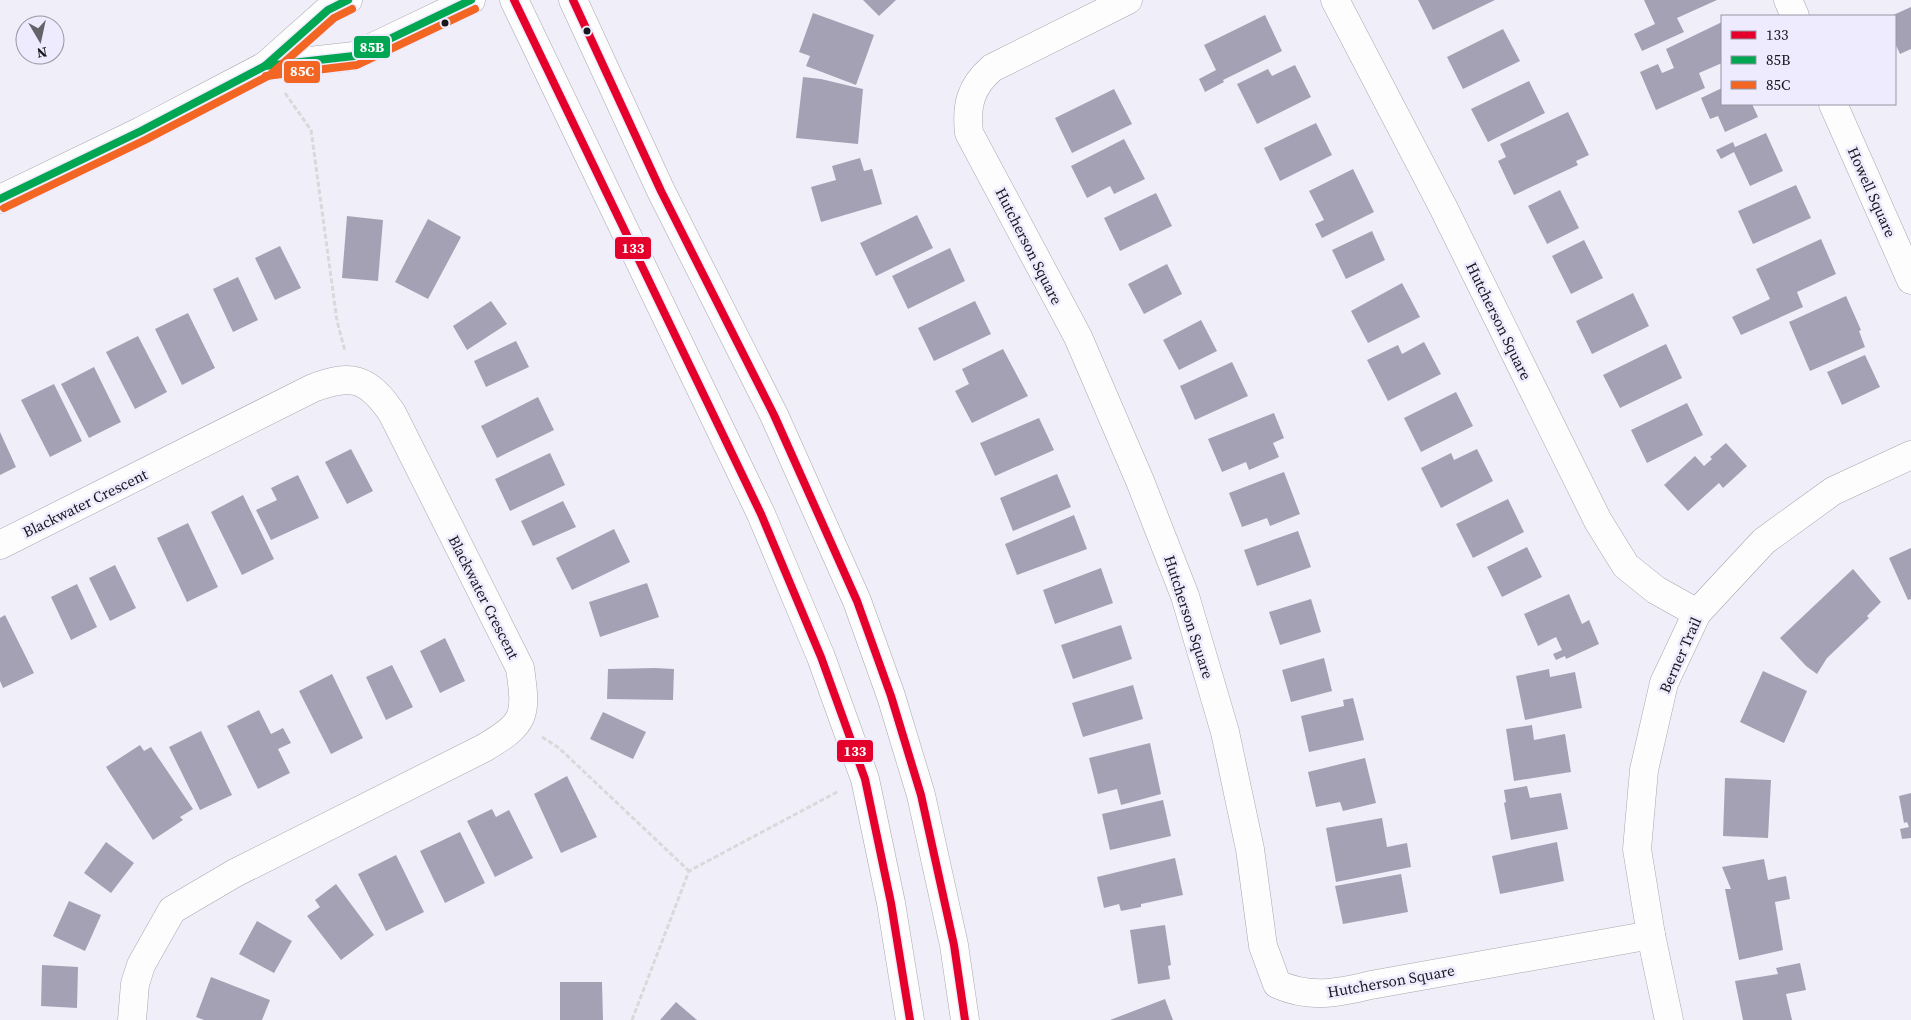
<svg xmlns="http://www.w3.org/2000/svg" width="1911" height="1020" viewBox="0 0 1911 1020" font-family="'Source Serif 4',serif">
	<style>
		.building { fill: #a5a1b5 }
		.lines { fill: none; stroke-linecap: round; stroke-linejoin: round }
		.minor-casing { stroke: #a7a6ad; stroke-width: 29 }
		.tertiary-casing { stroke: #a7a6ad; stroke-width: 29 }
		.secondary-casing { stroke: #a7a6ad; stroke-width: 29 }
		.path { stroke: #d9d9db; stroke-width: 3; stroke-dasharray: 5 2.5; stroke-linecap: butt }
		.minor { stroke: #fdfdfe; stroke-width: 28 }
		.tertiary { stroke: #fdfdfe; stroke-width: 28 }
		.secondary { stroke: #fdfdfe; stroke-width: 28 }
		.bus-1-casing { stroke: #edebfd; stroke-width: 11 }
		.bus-2-casing { stroke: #edebfd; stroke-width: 11 }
		.bus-3-casing { stroke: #edebfd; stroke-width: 11 }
		.bus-1 { stroke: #e4002b; stroke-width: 8 }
		.bus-2 { stroke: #00a651; stroke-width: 8 }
		.bus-3 { stroke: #f26522; stroke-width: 8 }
		.bus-dot { fill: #18171d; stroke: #edebfd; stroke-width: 2 }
		.labels { text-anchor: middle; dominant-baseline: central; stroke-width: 5; stroke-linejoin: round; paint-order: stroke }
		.street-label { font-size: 15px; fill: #18171d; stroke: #edebfd }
		.line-badge { stroke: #edebfd; stroke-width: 2 }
		.badge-label { font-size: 14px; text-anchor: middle; font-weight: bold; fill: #fff }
	</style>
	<rect width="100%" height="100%" fill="#f0eff9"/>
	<g class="building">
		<path d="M863,0H896L879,16Z"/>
		<path d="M1418,0H1495L1433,30Z"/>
		<path d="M1644,0H1717L1677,18L1684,32L1642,51L1634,34L1655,24Z"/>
		<path d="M1911,7V49L1900,54L1895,43V16H1891Z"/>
		<path d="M813,13L874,35L856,85L806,66L810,56L799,52Z"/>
		<path d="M1265,15L1282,51L1223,80L1224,82L1205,92L1199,79L1216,70L1204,45Z"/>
		<path d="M1722,22V63L1699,73L1705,88L1656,110L1640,72L1658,64L1662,73L1674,68L1666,49Z"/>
		<path d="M1503,29L1520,61L1463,89L1447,57Z"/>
		<path d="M1295,65L1311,97L1257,124L1237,84L1268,69L1272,76Z"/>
		<path d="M803,77L821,79L863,89L858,144L796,138Z"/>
		<path d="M1529,81L1545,113L1488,142L1471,109Z"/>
		<path d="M1722,88V104H1752L1758,117L1725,132L1718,116L1710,119L1701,98Z"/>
		<path d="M1114,89L1132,124L1072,153L1055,118Z"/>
		<path d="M1568,112L1589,155L1576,161L1578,165L1514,195L1498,161L1506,157L1500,144Z"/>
		<path d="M1316,123L1332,155L1280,181L1264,148Z"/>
		<path d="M1766,133L1783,171L1750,186L1734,152L1721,159L1716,150L1733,142L1735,147Z"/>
		<path d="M1124,139L1145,179L1114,194L1110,186L1087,198L1071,166Z"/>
		<path d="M860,158L864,171L872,169L882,204L821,222L811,187L836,180L832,166Z"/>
		<path d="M1353,169L1374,212L1322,238L1315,224L1324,220L1309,191Z"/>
		<path d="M1796,185L1811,218L1753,244L1738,211Z"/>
		<path d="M1560,190L1579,228L1547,244L1528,206Z"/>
		<path d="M1156,193L1172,226L1120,251L1104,218Z"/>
		<path d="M917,215L933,248L876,276L860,243Z"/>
		<path d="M347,216L383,220L378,281L342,278Z"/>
		<path d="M428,219L461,237L428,299L395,282Z"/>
		<path d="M1372,231L1385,260L1346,279L1332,250Z"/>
		<path d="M1821,239L1836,274L1797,292L1803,307L1741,335L1732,317L1770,299L1756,269Z"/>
		<path d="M1584,240L1603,278L1571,294L1552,256Z"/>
		<path d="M280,246L301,288L275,300L255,258Z"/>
		<path d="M950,248L965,281L908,309L892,276Z"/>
		<path d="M1167,264L1182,294L1144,314L1128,284Z"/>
		<path d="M238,277L258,320L233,332L213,289Z"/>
		<path d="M1402,283L1420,317L1368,343L1351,311Z"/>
		<path d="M1633,293L1649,326L1592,354L1576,321Z"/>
		<path d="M1846,296L1861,330L1859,331L1865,347L1810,371L1789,322Z"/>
		<path d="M491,301L507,324L467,350L453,326Z"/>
		<path d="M975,301L991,334L934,361L918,328Z"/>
		<path d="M188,313L215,368L182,385L155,329Z"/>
		<path d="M1201,320L1217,351L1179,370L1163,340Z"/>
		<path d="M138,336L167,392L135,409L106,352Z"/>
		<path d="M516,341L529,367L486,387L474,361Z"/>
		<path d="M1424,342L1441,374L1388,401L1367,360L1398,345L1402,354Z"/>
		<path d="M1666,344L1682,378L1620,408L1603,375Z"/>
		<path d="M1003,349L1028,396L972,423L955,391L969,384L962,369Z"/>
		<path d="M1865,355L1880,387L1842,405L1827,372Z"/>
		<path d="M1232,362L1248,396L1195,420L1180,386Z"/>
		<path d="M94,367L121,422L89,438L61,384Z"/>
		<path d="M54,384L82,441L50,457L21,400Z"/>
		<path d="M1456,392L1473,426L1421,452L1404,418Z"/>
		<path d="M538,397L554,430L497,458L481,426Z"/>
		<path d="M1687,403L1703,435L1647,463L1631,430Z"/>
		<path d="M1274,413L1284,438L1273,443L1279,457L1249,470L1246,462L1222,472L1208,439Z"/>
		<path d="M1039,418L1054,450L995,476L980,443Z"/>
		<path d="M0,432L16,467L0,475Z"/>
		<path d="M1726,443L1747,466L1723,488L1719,483L1688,511L1664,485L1695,456L1704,466L1712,459L1710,457Z"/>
		<path d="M351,449L373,491L347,504L325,462Z"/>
		<path d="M1477,449L1493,481L1441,508L1421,468L1451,453L1454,460Z"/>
		<path d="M550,453L565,485L510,511L495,479Z"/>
		<path d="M1284,472L1300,514L1270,526L1267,518L1242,527L1229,493Z"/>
		<path d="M1057,474L1071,507L1013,531L1000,498Z"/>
		<path d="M298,475L319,518L271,540L256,510L277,500L271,488Z"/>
		<path d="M243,495L274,559L242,575L211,512Z"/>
		<path d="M1508,499L1524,532L1473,558L1456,524Z"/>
		<path d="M563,501L576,527L533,546L521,521Z"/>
		<path d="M1074,515L1087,549L1017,575L1005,544Z"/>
		<path d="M188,523L218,587L187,602L157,538Z"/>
		<path d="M614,529L630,562L572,590L556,558Z"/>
		<path d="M1298,531L1311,567L1257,586L1244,550Z"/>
		<path d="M1527,547L1542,577L1502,597L1487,567Z"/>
		<path d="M1911,548V599L1908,600L1889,558Z"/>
		<path d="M115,565L136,608L110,621L89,578Z"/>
		<path d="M1101,568L1113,603L1055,624L1043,590Z"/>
		<path d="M1853,569L1881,602L1867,616L1869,618L1827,658L1817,674L1806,666L1780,638Z"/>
		<path d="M647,583L659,617L600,637L589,602Z"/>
		<path d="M77,584L97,627L71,640L51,597Z"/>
		<path d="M1569,594L1582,624L1589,620L1599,644L1566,659L1565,656L1556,660L1553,654L1562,650L1556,637L1538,646L1524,614Z"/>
		<path d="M1311,599L1321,632L1280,645L1269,612Z"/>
		<path d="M5,615L34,673L3,688L0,681V618Z"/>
		<path d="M1121,625L1132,659L1073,679L1061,645Z"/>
		<path d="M445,638L465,681L440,693L420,651Z"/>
		<path d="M1324,658L1332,691L1291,702L1282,670Z"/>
		<path d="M392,665L413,707L386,720L366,677Z"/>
		<path d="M655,668L674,669L673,700L607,699L608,669Z"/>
		<path d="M1549,669L1550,677L1575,672L1582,708L1525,720L1516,676Z"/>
		<path d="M1763,671L1807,691L1784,743L1740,722Z"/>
		<path d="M332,674L363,738L331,754L299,691Z"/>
		<path d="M1133,685L1143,719L1083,737L1072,703Z"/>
		<path d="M1353,698L1364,740L1309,752L1301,716L1344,706L1343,700Z"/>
		<path d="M259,710L271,734L283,728L291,743L278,749L290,773L258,789L227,726Z"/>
		<path d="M603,712L646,732L633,759L590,739Z"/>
		<path d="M1532,725L1534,740L1565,734L1571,772L1514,781L1506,729Z"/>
		<path d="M201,731L232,795L200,810L169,747Z"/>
		<path d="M1150,743L1161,794L1121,805L1117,789L1098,794L1089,758Z"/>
		<path d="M140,745L144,751L151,747L193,809L180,817L183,820L153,840L106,767Z"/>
		<path d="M1365,758L1376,803L1343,811L1340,802L1316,807L1308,772Z"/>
		<path d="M567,776L597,837L561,853L534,794Z"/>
		<path d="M1725,778L1771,780L1768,838L1723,836Z"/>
		<path d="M1527,786L1530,798L1561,793L1568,829L1511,840L1504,803L1506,802L1504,790Z"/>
		<path d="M1911,793V838L1902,839L1900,829L1909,827L1907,822L1904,823L1899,796Z"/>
		<path d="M1163,800L1171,836L1110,850L1102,814Z"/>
		<path d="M492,809L496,817L509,810L533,858L495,877L467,821Z"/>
		<path d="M1382,818L1387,847L1407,843L1411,867L1336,882L1326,828Z"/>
		<path d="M460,832L485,883L445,903L420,851Z"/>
		<path d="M106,842L134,863L111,893L84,873Z"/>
		<path d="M1557,842L1564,881L1500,894L1492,856Z"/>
		<path d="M396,855L424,912L386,931L358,874Z"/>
		<path d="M1175,858L1183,895L1141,904V907L1121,911L1119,904L1104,908L1097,877Z"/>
		<path d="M1764,859L1768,880L1786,876L1790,899L1775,902L1783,950L1739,960L1725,889H1731L1722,867Z"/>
		<path d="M1401,874L1408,912L1343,924L1335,886Z"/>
		<path d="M336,884L374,935L341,960L307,916L320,907L315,900Z"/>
		<path d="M69,901L101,915L85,951L53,936Z"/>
		<path d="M257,921L292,941L274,973L239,954Z"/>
		<path d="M1165,925L1171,965L1168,966L1170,979L1138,984L1130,930Z"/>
		<path d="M1800,963L1806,990L1786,994L1792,1020H1743L1735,981L1778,974L1776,968Z"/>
		<path d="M42,965L78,967L77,1008L41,1006Z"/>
		<path d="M211,977L270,1000L262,1020H204L196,1017Z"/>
		<path d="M560,982H602L603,1020H560Z"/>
		<path d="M1165,999L1173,1020H1110Z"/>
		<path d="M676,1002L697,1020H660Z"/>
	</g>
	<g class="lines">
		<g class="minor-casing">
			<g id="minor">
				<path d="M1128,0L992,68C970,87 966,106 969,133L1078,337L1140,481L1185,596L1225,732L1250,849L1263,946L1277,984C1310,999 1338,993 1371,985L1651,935"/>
				<path d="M1335,0L1443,207L1598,521L1626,566L1656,590L1697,613"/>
				<path d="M1788,0L1795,16"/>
				<path d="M1833,104L1911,280"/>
				<path d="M0,545L313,388C352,373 368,378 392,413L520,668C527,716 526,723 484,748L235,873L172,910L141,965L135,984L132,1020"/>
			</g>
		</g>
		<g class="tertiary-casing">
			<path id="tertiary" d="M1669,1020L1651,935L1637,849L1644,770L1664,683L1697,613L1764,541L1833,491L1911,455"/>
		</g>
		<g class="secondary-casing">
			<g id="secondary">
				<path d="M514,0L761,514L821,657L865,779L891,903L910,1020"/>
				<path d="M573,0L661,191L774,415L857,601L891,696L921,795L954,945L965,1020"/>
				<path d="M265,66L354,56L471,0"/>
				<path d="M0,199L141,131L265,66L328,10L348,0"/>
			</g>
		</g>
		<g class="path">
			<path d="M285,93L311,130L337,321L345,351"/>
			<path d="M542,737L559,748L689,871"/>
			<path d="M632,1020L689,871L839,791"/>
		</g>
		<use href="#minor" class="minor"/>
		<use href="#tertiary" class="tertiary"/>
		<use href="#secondary" class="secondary"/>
		<g class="bus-1-casing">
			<g id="bus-1">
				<path d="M514,0L761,514L821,657L865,779L891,903L910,1020"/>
				<path d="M573,0L661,191L774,415L857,601L891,696L921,795L954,945L965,1020"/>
			</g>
		</g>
		<g class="bus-2-casing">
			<g id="bus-2">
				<path d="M265,66L354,56L471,0"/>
				<path d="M0,199L141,131L265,66L328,10L348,0"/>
			</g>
		</g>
		<g class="bus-3-casing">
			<g id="bus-3">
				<path d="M266,76L357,65L475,9"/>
				<path d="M4,208L145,140L270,75L334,18L352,9"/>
			</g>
		</g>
		<use href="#bus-1" class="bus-1"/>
		<use href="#bus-2" class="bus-2"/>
		<use href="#bus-3" class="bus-3"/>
	</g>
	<g class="bus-dot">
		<circle cx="445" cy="23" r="4.5"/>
		<circle cx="587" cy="31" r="4.5"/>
	</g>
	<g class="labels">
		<g class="street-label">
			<text transform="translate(1872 192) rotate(66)">Howell Square</text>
			<text transform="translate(1029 246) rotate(63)">Hutcherson Square</text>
			<text transform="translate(1499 321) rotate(64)">Hutcherson Square</text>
			<text transform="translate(85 503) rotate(-26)">Blackwater Crescent</text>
			<text transform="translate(484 597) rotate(63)">Blackwater Crescent</text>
			<text transform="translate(1189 617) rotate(72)">Hutcherson Square</text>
			<text transform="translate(1680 655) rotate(-66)">Berner Trail</text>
			<text transform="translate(1391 981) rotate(-10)">Hutcherson Square</text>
		</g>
	</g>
	<g class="line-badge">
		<rect x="353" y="35" width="38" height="24" rx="5" fill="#00a651"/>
		<rect x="283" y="60" width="38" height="24" rx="5" fill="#f26522"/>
		<rect x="614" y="236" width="38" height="24" rx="5" fill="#e4002b"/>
		<rect x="836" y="739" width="38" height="24" rx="5" fill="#e4002b"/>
	</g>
	<g class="badge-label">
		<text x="372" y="52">85B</text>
		<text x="302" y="76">85C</text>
		<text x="633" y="253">133</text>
		<text x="855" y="756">133</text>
	</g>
	<rect x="1721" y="15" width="175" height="90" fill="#edebfd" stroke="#9896a3"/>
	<rect x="1731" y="31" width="25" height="8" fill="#e4002b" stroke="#9896a3"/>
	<text x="1766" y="40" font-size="15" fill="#18171d">133</text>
	<rect x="1731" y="56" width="25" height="8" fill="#00a651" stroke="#9896a3"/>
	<text x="1766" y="65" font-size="15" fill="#18171d">85B</text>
	<rect x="1731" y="81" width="25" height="8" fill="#f26522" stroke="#9896a3"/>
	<text x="1766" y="90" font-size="15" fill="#18171d">85C</text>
	<g transform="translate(40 40) rotate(171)"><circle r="24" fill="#edebfd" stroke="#9896a3"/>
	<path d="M0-4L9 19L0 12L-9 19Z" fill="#64636a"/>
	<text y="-8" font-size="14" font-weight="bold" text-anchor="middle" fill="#18171d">N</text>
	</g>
</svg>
